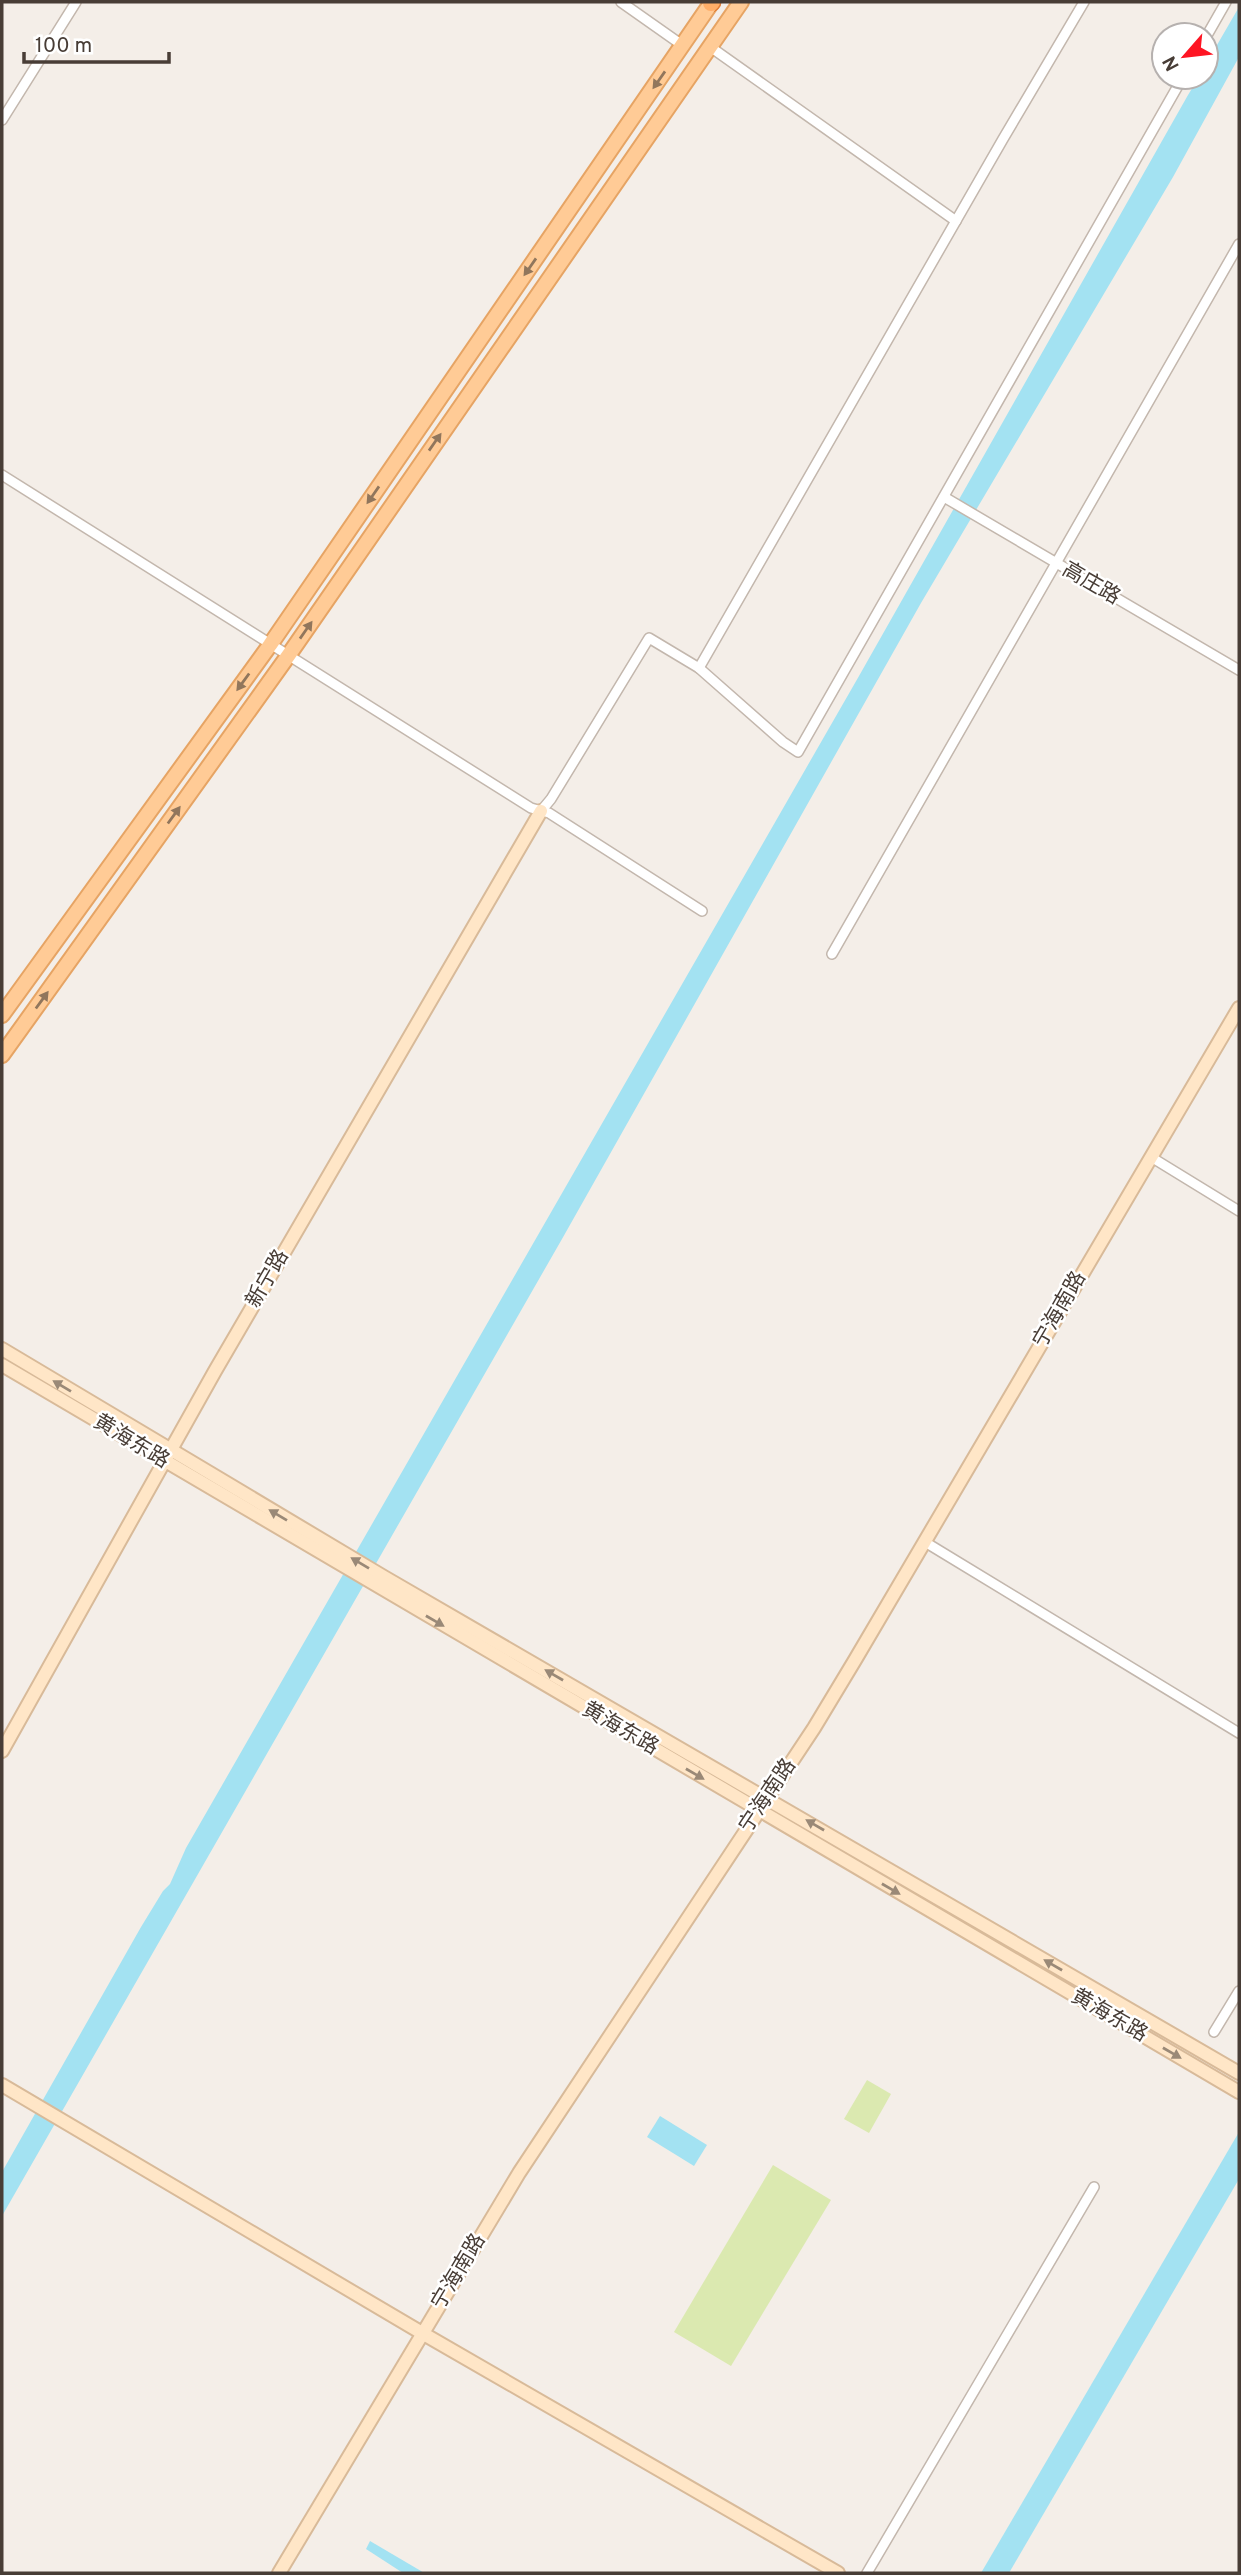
<svg xmlns="http://www.w3.org/2000/svg" width="1241" height="2575" viewBox="0 0 1241 2575" font-family="Overpass,'Noto Sans SC',sans-serif">
	<style>
		.green { fill: #dbe9b0 }
		.water { fill: #a3e2f2 }
		.lines { fill: none; stroke-linecap: round; stroke-linejoin: round }
		.street-casing { stroke: #c3b7ad; stroke-width: 12 }
		.secondary-casing { stroke: #d8ba99; stroke-width: 16 }
		.primary-casing { stroke: #e6a464; stroke-width: 18 }
		.highway-casing { stroke: #e17e36; stroke-width: 19 }
		.street { stroke: #fff; stroke-width: 9 }
		.secondary { stroke: #ffe6c7; stroke-width: 12 }
		.primary { stroke: #ffcb96; stroke-width: 14 }
		.highway { stroke: #ffae68; stroke-width: 16 }
		.oneway { fill: #91765c }
		.oneway2 { fill: #9a8977 }
		.labels { text-anchor: middle; dominant-baseline: central; stroke-width: 5; stroke-linejoin: round; paint-order: stroke }
		.street-label { font-size: 21px; fill: #483d36; stroke: #fff }
	</style>
	<rect width="100%" height="100%" fill="#f4eee8"/>
	<g class="green">
		<path d="M867,2080L891,2094L869,2133L844,2119Z"/>
		<path d="M773,2165L831,2200L731,2366L674,2332Z"/>
	</g>
	<g class="water">
		<path d="M1239,7V57L1173,177L921,603L562,1239L2,2216V2172L141,1927L163,1891L170,1884L186,1848L859,676L1188,95L1199,77H1206V64Z"/>
		<path d="M660,2116L707,2145L694,2166L647,2137Z"/>
		<path d="M1239,2132V2179L1009,2573H981Z"/>
		<path d="M370,2541L421,2571L424,2573H403L366,2549Z"/>
	</g>
	<g class="lines">
		<g class="street-casing">
			<g id="street">
				<path d="M621,2L682,45"/>
				<path d="M1206,37L1226,2"/>
				<path d="M709,46L956,221"/>
				<path d="M2,120L76,2"/>
				<path d="M2,475L531,808L549,813L702,911"/>
				<path d="M944,497L1239,670"/>
				<path d="M699,668L783,742L798,752L1183,77"/>
				<path d="M541,811L551,799L649,638L699,668L1003,139L1084,2"/>
				<path d="M832,954L1239,244"/>
				<path d="M1151,1157L1239,1211"/>
				<path d="M925,1542L1239,1733"/>
				<path d="M1214,2032L1239,1991"/>
				<path d="M867,2573L1094,2187"/>
			</g>
		</g>
		<g class="secondary-casing">
			<g id="secondary">
				<path d="M2,1349L384,1577L1239,2073"/>
				<path d="M2,1365L1239,2092"/>
				<path d="M2,1751L215,1371L541,811"/>
				<path d="M2,2085L422,2333L838,2573"/>
				<path d="M279,2573L519,2173L814,1728L855,1660L1239,1008"/>
			</g>
		</g>
		<g class="primary-casing">
			<g id="primary">
				<path d="M2,1015L270,645L712,2"/>
				<path d="M2,1055L288,656L741,2"/>
			</g>
		</g>
		<g class="highway-casing">
			<path id="highway" d="M711,3L712,2"/>
		</g>
		<use href="#street" class="street"/>
		<use href="#secondary" class="secondary"/>
		<use href="#primary" class="primary"/>
		<use href="#highway" class="highway"/>
	</g>
	<defs><path id="oneway-solid" d="M-6-.8H1V-3.2L6.5 0L1 3.2V.8H-6Z" transform="scale(1.75)"/></defs>
	<g class="oneway">
		<use href="#oneway-solid" transform="translate(659 80) rotate(125)"/>
		<use href="#oneway-solid" transform="translate(530 267) rotate(125)"/>
		<use href="#oneway-solid" transform="translate(435 442) rotate(-55)"/>
		<use href="#oneway-solid" transform="translate(373 495) rotate(125)"/>
		<use href="#oneway-solid" transform="translate(306 630) rotate(-55)"/>
		<use href="#oneway-solid" transform="translate(243 682) rotate(126)"/>
		<use href="#oneway-solid" transform="translate(174 815) rotate(-54)"/>
		<use href="#oneway-solid" transform="translate(42 1000) rotate(-54)"/>
	</g>
	<g class="oneway2">
		<use href="#oneway-solid" transform="translate(62 1386) rotate(-149)"/>
		<use href="#oneway-solid" transform="translate(278 1515) rotate(-149)"/>
		<use href="#oneway-solid" transform="translate(360 1563) rotate(-149)"/>
		<use href="#oneway-solid" transform="translate(435 1621) rotate(30)"/>
		<use href="#oneway-solid" transform="translate(554 1675) rotate(-150)"/>
		<use href="#oneway-solid" transform="translate(695 1774) rotate(30)"/>
		<use href="#oneway-solid" transform="translate(815 1825) rotate(-150)"/>
		<use href="#oneway-solid" transform="translate(891 1889) rotate(30)"/>
		<use href="#oneway-solid" transform="translate(1053 1965) rotate(-150)"/>
		<use href="#oneway-solid" transform="translate(1172 2053) rotate(30)"/>
	</g>
	<g class="labels">
		<g class="street-label">
			<text transform="translate(1091 584) rotate(30)">高庄路</text>
			<text transform="translate(268 1279) rotate(-60)">新宁路</text>
			<text transform="translate(1060 1310) rotate(-60)">宁海南路</text>
			<text transform="translate(131 1442) rotate(31)">黄海东路</text>
			<text transform="translate(620 1729) rotate(30)">黄海东路</text>
			<text transform="translate(768 1796) rotate(-56)">宁海南路</text>
			<text transform="translate(1109 2016) rotate(30)">黄海东路</text>
			<text transform="translate(459 2272) rotate(-59)">宁海南路</text>
		</g>
	</g>
	<rect width="1241" height="2575" fill="none" stroke="#483d36" stroke-width="7"/>
	<g transform="translate(1185 56) rotate(242)"><circle r="33" fill="#ffffff" stroke="#b6b1af" stroke-width="2"/>
	<path d="M0-5L12 26L0 18L-12 26Z" fill="#fe1523"/>
	<text y="-10" font-size="19" font-weight="bold" text-anchor="middle" fill="#483d36">N</text>
	</g>
	<path d="M24 52v10h145v-10" fill="none" stroke="#483d36" stroke-width="3.5"/>
	<text x="35" y="52" font-size="21" fill="#483d36" stroke="#ffffff" stroke-width="5" paint-order="stroke">100 m</text>
</svg>
